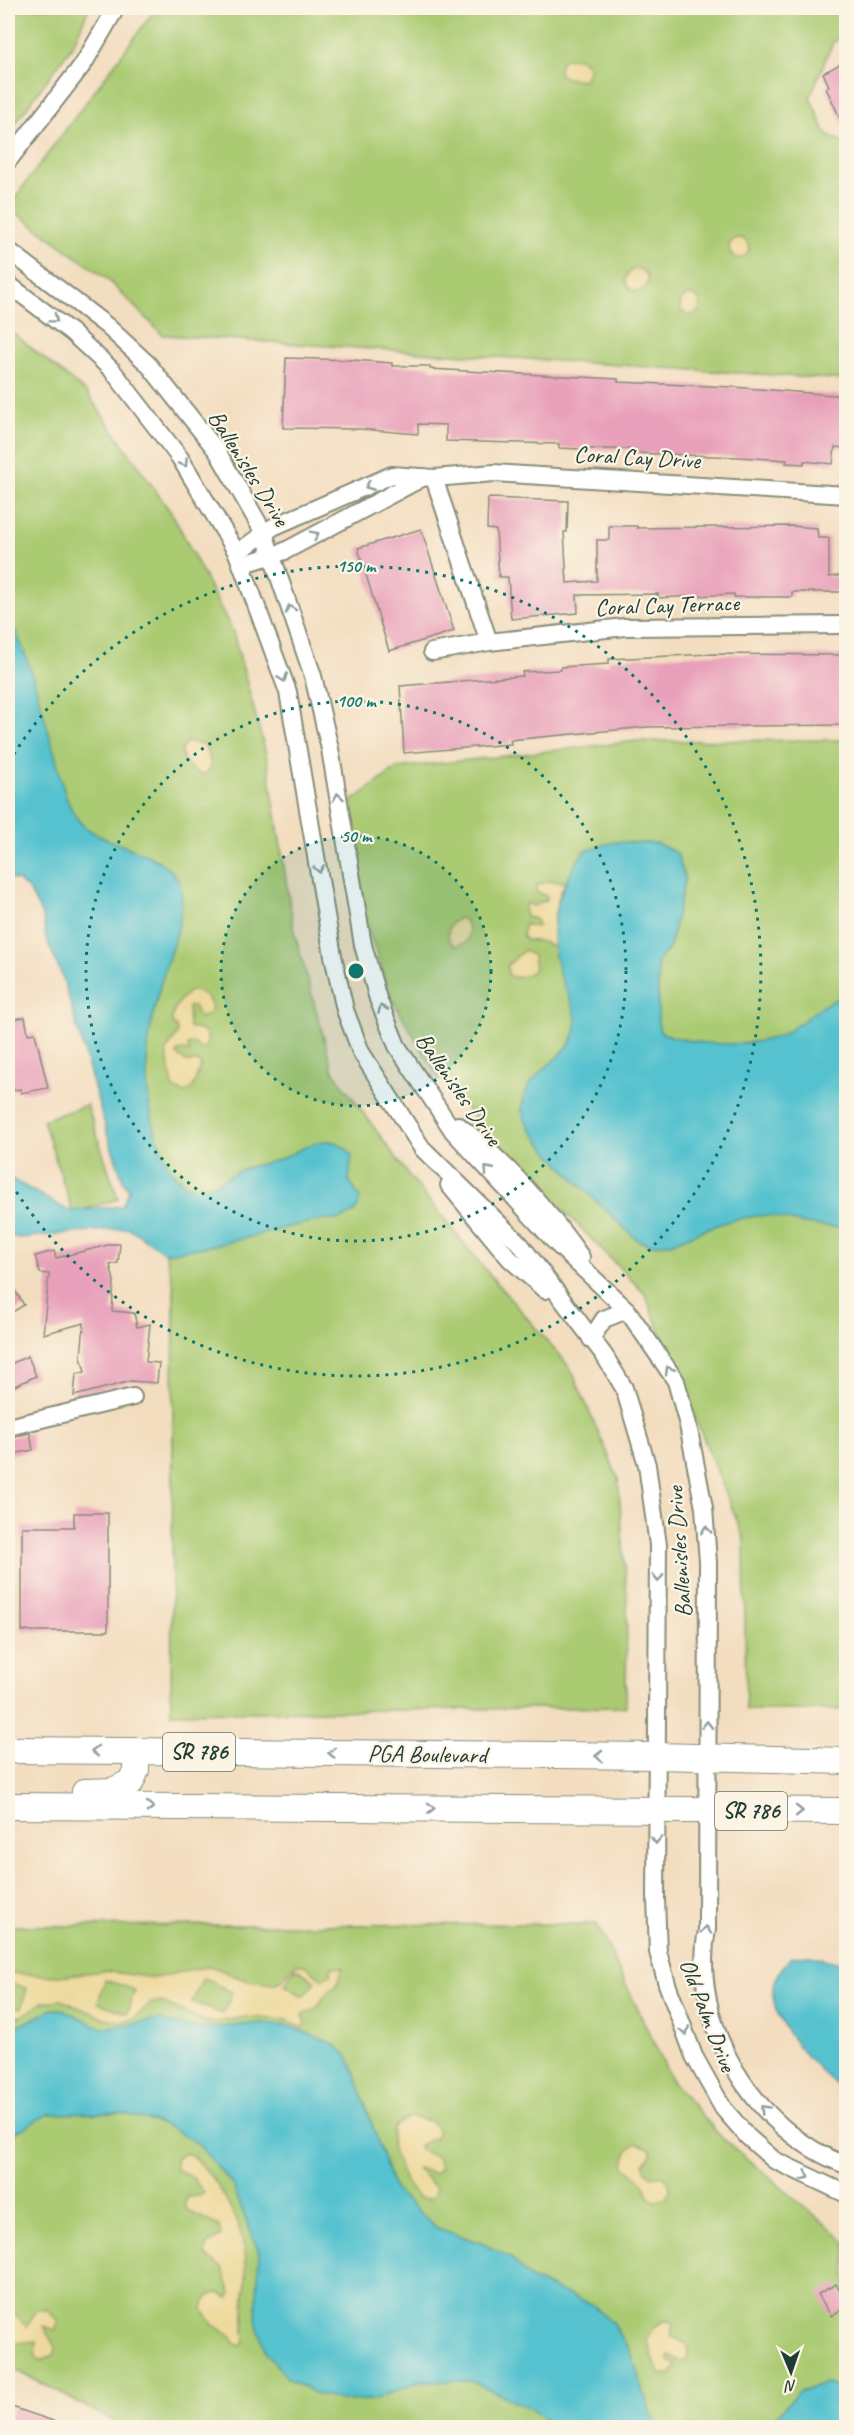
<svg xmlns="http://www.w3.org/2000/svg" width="854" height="2435" viewBox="0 0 854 2435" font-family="Caveat,sans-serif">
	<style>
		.green { fill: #abcb73; stroke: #658454; stroke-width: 1.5 }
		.sand { fill: #eeda9e; stroke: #868c69; stroke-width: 1.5; fill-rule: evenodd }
		.water { fill: #56c2cf; stroke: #3a8082; stroke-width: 1.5 }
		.building { fill: #e89fb9 }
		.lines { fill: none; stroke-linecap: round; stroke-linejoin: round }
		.street-casing { stroke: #898d7a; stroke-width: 20 }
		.primary-casing { stroke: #898d7a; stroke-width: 28 }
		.street { stroke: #fff; stroke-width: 16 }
		.primary { stroke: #fff; stroke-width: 26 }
		.oneway { stroke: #8f9e9a }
		.ring { fill: none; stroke: #0f766e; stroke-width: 3; stroke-dasharray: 3 6 }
		.labels { text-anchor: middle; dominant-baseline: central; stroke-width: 4.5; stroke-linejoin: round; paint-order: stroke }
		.shield { fill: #fcf5e5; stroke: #617469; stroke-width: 1.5 }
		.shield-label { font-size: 22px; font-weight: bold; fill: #1f3d34 }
		.street-label { font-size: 24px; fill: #1f3d34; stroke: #fcf5e5 }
		.centre { fill: #0f766e; stroke: #fcf5e5; stroke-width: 3 }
		.ring-label { font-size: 18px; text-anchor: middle; font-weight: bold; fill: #0f766e; stroke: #fcf5e5; stroke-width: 4.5; stroke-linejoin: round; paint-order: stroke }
	</style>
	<rect width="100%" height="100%" fill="#fcf5e5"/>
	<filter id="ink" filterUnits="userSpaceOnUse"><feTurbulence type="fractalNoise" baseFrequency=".0167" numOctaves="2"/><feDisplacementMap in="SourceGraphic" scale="12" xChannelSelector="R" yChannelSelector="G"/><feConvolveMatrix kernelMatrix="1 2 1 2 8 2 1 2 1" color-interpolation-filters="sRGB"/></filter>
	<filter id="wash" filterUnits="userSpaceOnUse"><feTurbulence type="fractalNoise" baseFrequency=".008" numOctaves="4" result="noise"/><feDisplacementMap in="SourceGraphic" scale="24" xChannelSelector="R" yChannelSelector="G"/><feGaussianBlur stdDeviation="1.35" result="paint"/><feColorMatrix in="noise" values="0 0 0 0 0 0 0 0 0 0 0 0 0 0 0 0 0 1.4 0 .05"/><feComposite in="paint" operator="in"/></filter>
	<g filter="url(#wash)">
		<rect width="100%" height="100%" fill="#f3ddbf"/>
		<g class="green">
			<path d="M8,8H89L72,46L8,133Z"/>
			<path d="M154,8H846V36L833,42L810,97L826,134L846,144V380L163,335L107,279L8,207L152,14Z"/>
			<path d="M8,329L87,393L174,517L233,632L267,758L294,931L333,1071L407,1173L483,1267L571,1369L618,1478L627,1598L626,1707L171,1713L174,1286L76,913L8,750Z"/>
			<path d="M846,740V1710H746L744,1538L645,1294L490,1135L436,1074L391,997L369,932L348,804L397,768L638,741Z"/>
			<path d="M87,1105L118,1199L73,1213L43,1120Z"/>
			<path d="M597,1924L672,2081L722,2138L846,2241V2427H125L8,2366V1926Z"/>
		</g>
		<g class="sand">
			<path d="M579,58L586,63L589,69L584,80L566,78L559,73L560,63L564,59Z"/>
			<circle cx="739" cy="248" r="10"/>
			<circle cx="637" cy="280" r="11"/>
			<circle cx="690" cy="305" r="10"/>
			<path d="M187,742L205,745L211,763L209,771L202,775C191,770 182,762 181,750Z"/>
			<path d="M549,881L565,882C554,903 553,924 553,947L543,942L526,940L522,935L525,924L534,927L539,926L535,919L526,917L524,907L527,903L533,906L547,900V896L537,892L536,886Z"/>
			<path d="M461,918L465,921L469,929L467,942L455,946C443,938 448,921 461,918Z"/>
			<path d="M524,950L533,956L535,968C529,976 519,979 509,976L507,966Z"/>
			<path d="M190,991C201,990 209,996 212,1008L209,1014L200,1018L194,1006L188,1007L189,1027L205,1032L208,1041L204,1048L200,1049L194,1043L188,1045L189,1053L185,1050L178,1051L177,1054L186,1062H199L201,1065L192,1089L183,1093L173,1087L166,1051L178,1033L176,1026L172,1024C171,1011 180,998 190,991Z"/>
			<path d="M296,1964L304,1965L323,1979L330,1975L331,1967H343L337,1985L324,1996L316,2009L303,2014L306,2025L303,2027L287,2020L246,2017L217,2022L204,2021L162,2002L151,2003L133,2019L122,2021L110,2020L61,2000L43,2002L22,2016L8,2017V2005L21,2009L27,1988L8,1983V1973L58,1976L104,1971L154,1978L210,1966L248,1981L273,1984L283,1980ZM295,1968L315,1981L304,1997L285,1985ZM203,1978L232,1992L223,2014L192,2002ZM105,1980L135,1990L127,2013L98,2003Z"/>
			<path d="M410,2117L430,2121L438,2130L435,2138L419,2145L420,2150L437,2157L440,2168L434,2173L417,2168L436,2188L434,2195L430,2199L419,2198C403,2183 386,2147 394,2126Z"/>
			<path d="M636,2143L651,2149V2155L644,2164L645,2170L652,2176L664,2177L669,2183L670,2191L665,2198L655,2201L649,2198L643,2183L624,2165L627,2151Z"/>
			<path d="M183,2153C194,2153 201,2164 207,2172C229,2198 245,2232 246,2266C247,2291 241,2315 245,2340L240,2346L234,2343L231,2335L213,2325L203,2310C204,2299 209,2293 220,2293L229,2298L231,2294L223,2269L205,2255L207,2245L221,2236L219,2226L188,2211L184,2205L188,2197L199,2196L204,2193L193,2178L176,2169L175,2159Z"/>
			<path d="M36,2310H47L59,2322L55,2330L43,2326L55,2347L54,2355L41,2361L35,2355L37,2341L16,2343L8,2340V2311L14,2314L27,2327Z"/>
			<path d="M665,2320L673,2323L671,2336L687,2344L688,2356L684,2362L669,2356L668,2361L675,2364V2367L671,2374H659L647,2340L654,2327Z"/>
		</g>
		<g class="water">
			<path d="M8,616C31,659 42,710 56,758C61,778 65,804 79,821C101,848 175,850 181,890C185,916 173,944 165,969C148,1024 139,1078 156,1134C161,1151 169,1174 185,1184C206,1196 225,1176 243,1169C253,1165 264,1164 274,1161C291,1156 312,1140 330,1141C340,1142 345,1148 352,1155L349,1180L360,1198C359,1204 358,1209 352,1214C340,1222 325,1219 311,1222C262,1233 215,1248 165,1253L129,1228L18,1238L8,1235V1177L69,1211L122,1206L129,1190L123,1180L108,1136L63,978L46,938L43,917L29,890L19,881L8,878Z"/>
			<path d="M614,842L656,843L677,853L685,879L669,949L658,960V1021L660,1032C692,1046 746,1048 779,1036C794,1030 808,1016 821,1007C829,1002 838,999 846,995V1227C833,1227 819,1227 805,1224C788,1222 774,1213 756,1216C740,1218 721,1223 706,1229C682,1238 663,1252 637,1240C615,1218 520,1134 522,1108C523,1088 537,1074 551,1063C564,1052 579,1037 576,1018C574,1003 564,989 560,975C544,926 557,892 584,851Z"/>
			<path d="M807,1955L846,1964V2093C820,2072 775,2030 773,1994C772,1980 783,1967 791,1957Z"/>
			<path d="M53,2009H62L102,2028L159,2020L199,2029L262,2023L289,2026L334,2044L348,2056L354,2071L394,2189L437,2228L479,2242L510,2257L532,2280L592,2304L612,2322L631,2352L651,2415L662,2427H552L536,2411L471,2381L419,2382L373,2400L341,2401L317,2394L289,2380L266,2353L256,2321L259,2253L232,2184L197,2143L165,2125L122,2113L48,2114L8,2137V2026L23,2024Z"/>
			<path d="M825,2383L846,2391V2427H767L798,2392Z"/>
		</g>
		<g id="blocks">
			<g class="building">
				<path d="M846,61V131L826,88L829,86L823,73Z"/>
				<path d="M286,358L353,360L392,363V366H430V369L618,379V382L733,387L846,396L844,448L835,447L833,464L804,461V464L786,463L787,460L738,457L635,453V449H578L559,448V444L446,441V425L418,424V434L359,429L283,428Z"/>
				<path d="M488,498L568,501L567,532H564L567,583L597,581V540H609V526H637V528L791,526L817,528L818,538H829V577L846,575V592H792V597H734V594L658,598V594L577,595L578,613L511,619L508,577H499L496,530L487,529Z"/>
				<path d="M421,529L454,631L389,651L358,548Z"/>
				<path d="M710,654L846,655V725L647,727L510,740L511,744L404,753L400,686L523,676L522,672L561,670V667L609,664V659Z"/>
				<path d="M25,1017L28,1034L35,1033L48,1088L21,1093L20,1089L8,1091V1020Z"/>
				<path d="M112,1244H120L118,1263L110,1265L114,1281L112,1311L134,1313L137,1327L150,1324L146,1362L159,1363L157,1383L131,1381L74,1396L76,1374L85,1372L81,1357L84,1323L43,1334L49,1274L40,1273L35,1256L54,1251L56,1258Z"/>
				<path d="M8,1279L24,1305L8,1315Z"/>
				<path d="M28,1356L36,1376L8,1389V1365Z"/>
				<path d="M30,1433L33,1450L8,1455V1438Z"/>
				<path d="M74,1513H108V1631H22V1527H74Z"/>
				<path d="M836,2284L846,2301V2307L831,2316L818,2294Z"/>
				<path d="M12,2407L65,2425V2427H8Z"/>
			</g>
		</g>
	</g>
	<g filter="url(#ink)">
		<use href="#blocks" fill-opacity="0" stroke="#898d7a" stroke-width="1.5"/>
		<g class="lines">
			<g class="street-casing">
				<g id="street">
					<path d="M8,161L84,63L116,8"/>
					<path d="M8,250L107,326L148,364L217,451L264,533L313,676L330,749L363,945L378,999L397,1046L453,1131L557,1244L627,1310L676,1381L688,1425L704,1508L708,1562L707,1929C689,2025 755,2132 846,2165"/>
					<path d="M8,284L71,332L112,370L180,458L237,553L288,692L333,956L345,1010L361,1052L422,1148L521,1245L604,1355L624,1388L647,1465L658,1545L656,1898L658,1952L667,1984L694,2056L723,2108L748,2137L774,2160L846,2194"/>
					<path d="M434,478L489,642"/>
					<path d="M237,553L273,527L392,475L434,478L494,473L846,495"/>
					<path d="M242,565L285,551L424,477"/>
					<path d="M432,652L489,642L625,627L846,625"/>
					<path d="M458,1125C506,1162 546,1207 581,1257"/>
					<path d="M449,1185L509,1258L545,1290"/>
					<path d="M591,1339L604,1319L627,1310"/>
					<path d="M8,1427L133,1397"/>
				</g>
			</g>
			<g class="primary-casing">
				<g id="primary">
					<path d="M8,1750L658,1756L846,1761"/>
					<path d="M85,1792L113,1791L131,1782L136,1770V1752"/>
					<path d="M8,1806L846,1811"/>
				</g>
			</g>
			<use href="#street" class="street"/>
			<use href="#primary" class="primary"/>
		</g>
		<defs><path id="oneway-chevron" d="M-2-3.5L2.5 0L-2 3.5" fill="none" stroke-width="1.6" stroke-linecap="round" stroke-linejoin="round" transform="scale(1.5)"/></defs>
		<g class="oneway">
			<use href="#oneway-chevron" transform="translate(54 319) rotate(37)"/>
			<use href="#oneway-chevron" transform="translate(184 463) rotate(57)"/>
			<use href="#oneway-chevron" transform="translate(369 486) rotate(158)"/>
			<use href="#oneway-chevron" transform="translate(315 535) rotate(-27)"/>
			<use href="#oneway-chevron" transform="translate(290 609) rotate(-109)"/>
			<use href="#oneway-chevron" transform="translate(283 678) rotate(70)"/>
			<use href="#oneway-chevron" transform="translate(338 797) rotate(-99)"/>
			<use href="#oneway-chevron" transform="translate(319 869) rotate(81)"/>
			<use href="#oneway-chevron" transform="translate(382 1009) rotate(-113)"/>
			<use href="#oneway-chevron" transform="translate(488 1170) rotate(-132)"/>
			<use href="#oneway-chevron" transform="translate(669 1370) rotate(-121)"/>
			<use href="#oneway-chevron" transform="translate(706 1530) rotate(-94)"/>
			<use href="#oneway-chevron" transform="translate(658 1578) rotate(89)"/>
			<use href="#oneway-chevron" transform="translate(707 1725) rotate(-89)"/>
			<use href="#oneway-chevron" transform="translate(95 1751) rotate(-179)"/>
			<use href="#oneway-chevron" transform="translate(332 1753) rotate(-180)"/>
			<use href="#oneway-chevron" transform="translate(599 1756) rotate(-179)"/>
			<use href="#oneway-chevron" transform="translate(150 1807)"/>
			<use href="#oneway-chevron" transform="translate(431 1808)"/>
			<use href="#oneway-chevron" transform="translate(799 1811)"/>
			<use href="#oneway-chevron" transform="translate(656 1840) rotate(91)"/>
			<use href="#oneway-chevron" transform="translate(706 1930) rotate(-85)"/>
			<use href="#oneway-chevron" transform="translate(685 2031) rotate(69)"/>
			<use href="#oneway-chevron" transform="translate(764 2109) rotate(-134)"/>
			<use href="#oneway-chevron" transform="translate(806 2176) rotate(26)"/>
		</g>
	</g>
	<circle cx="356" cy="971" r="135" fill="#0f766e" fill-opacity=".12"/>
	<g class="ring">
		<circle cx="356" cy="971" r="135"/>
		<circle cx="356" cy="971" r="270"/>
		<path d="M9 762A405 405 0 1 1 9 1180"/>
	</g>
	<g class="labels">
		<g class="shield">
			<rect x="163" y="1733" width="72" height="38" rx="4.5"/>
			<rect x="715" y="1792" width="72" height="38" rx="4.5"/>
		</g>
		<g class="shield-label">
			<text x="199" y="1752">SR 786</text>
			<text x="751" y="1811">SR 786</text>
		</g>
		<g class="street-label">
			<text transform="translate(637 457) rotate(3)">Coral Cay Drive</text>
			<text transform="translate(249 468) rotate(58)">Ballenisles Drive</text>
			<text transform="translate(667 605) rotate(-2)">Coral Cay Terrace</text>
			<text transform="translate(459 1089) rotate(55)">Ballenisles Drive</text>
			<text transform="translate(679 1552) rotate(-94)">Ballenisles Drive</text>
			<text transform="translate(427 1754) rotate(1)">PGA Boulevard</text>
			<text transform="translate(708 2015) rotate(69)">Old Palm Drive</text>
		</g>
	</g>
	<circle cx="356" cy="971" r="9" class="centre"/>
	<g class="ring-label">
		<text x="356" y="572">150 m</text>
		<text x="356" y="707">100 m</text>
		<text x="356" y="842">50 m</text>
	</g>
	<rect width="854" height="2435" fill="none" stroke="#fcf5e5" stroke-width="30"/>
	<g transform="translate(791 2372) rotate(178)" stroke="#fcf5e5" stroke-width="4.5" paint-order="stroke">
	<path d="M0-4.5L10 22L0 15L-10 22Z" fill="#1f3d34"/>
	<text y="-9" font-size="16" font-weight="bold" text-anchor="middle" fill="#1f3d34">N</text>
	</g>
</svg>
